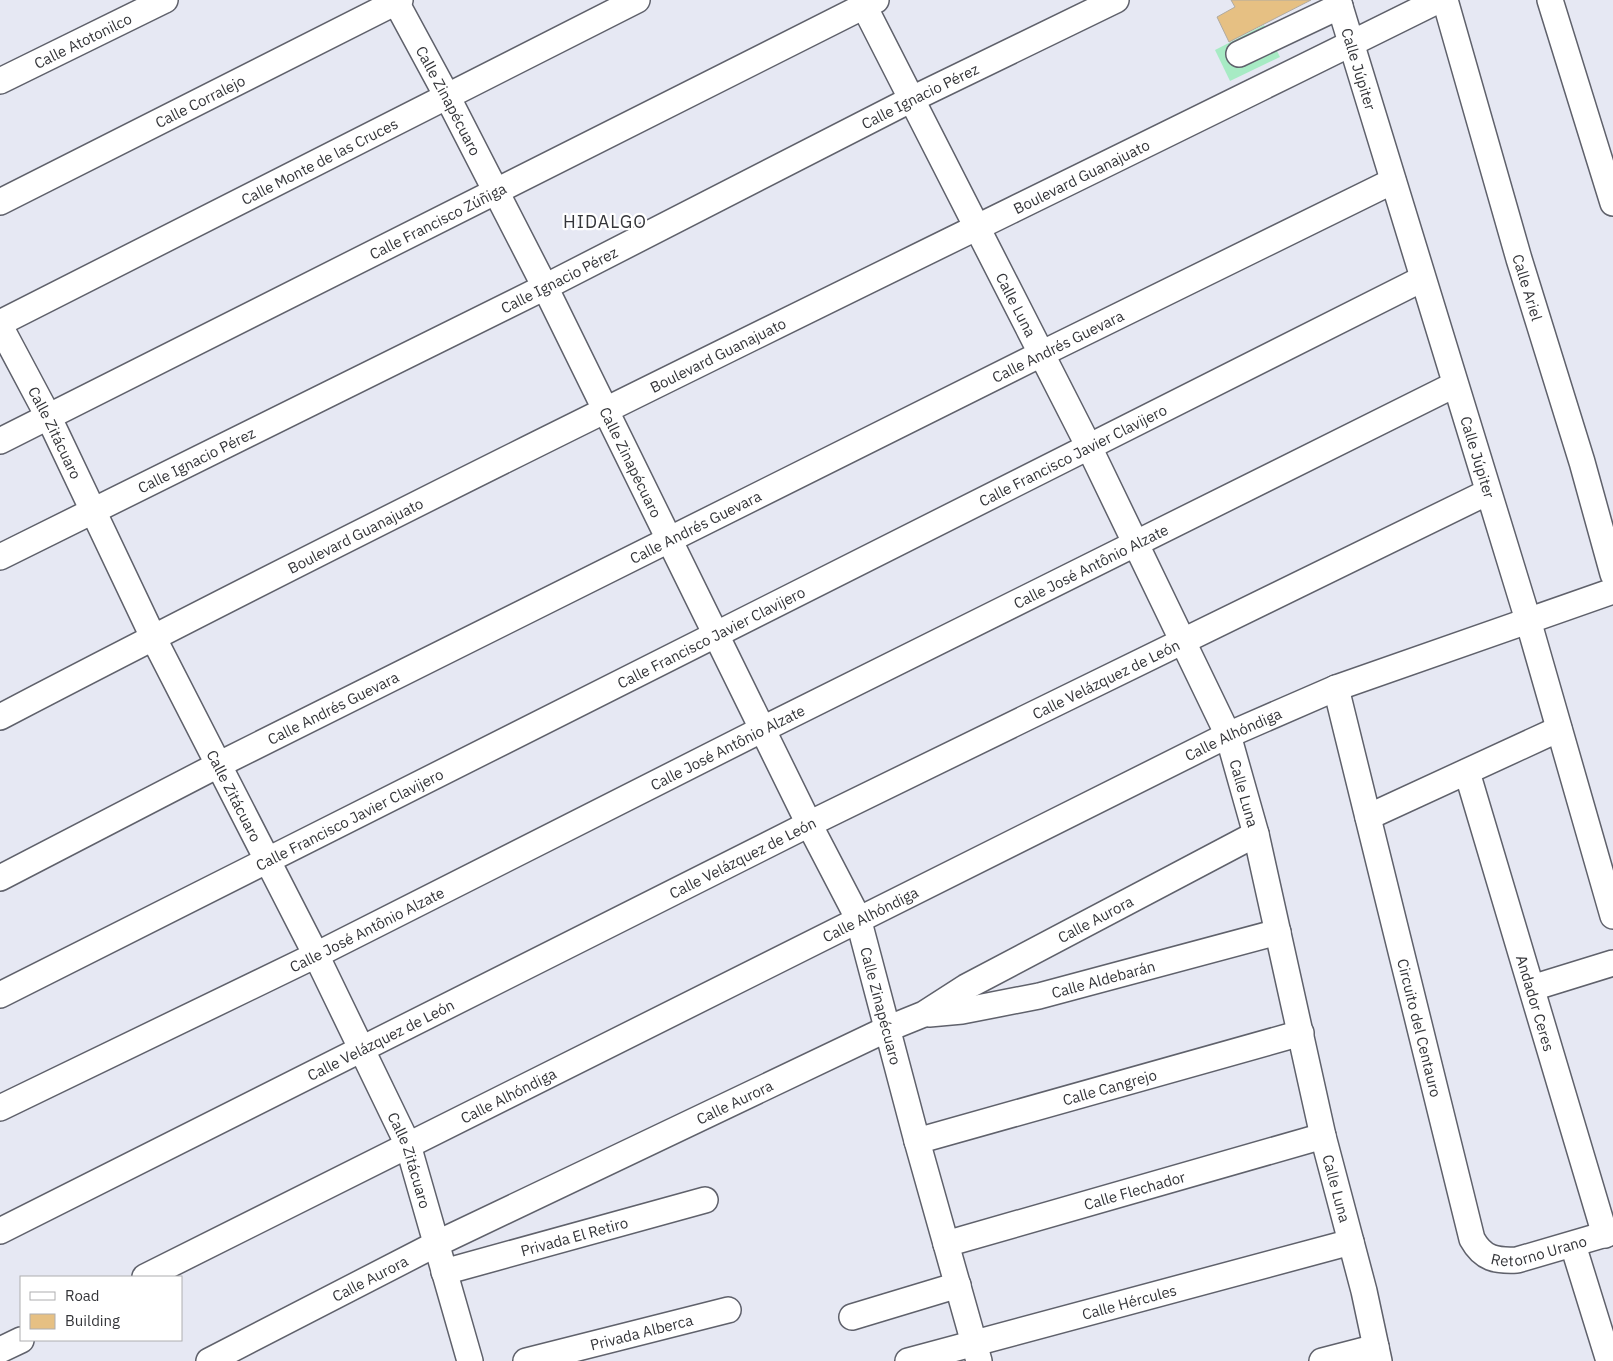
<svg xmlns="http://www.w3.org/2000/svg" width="1613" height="1361" viewBox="0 0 1613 1361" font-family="'IBM Plex Sans',sans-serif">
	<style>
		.green { fill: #a7ebc4 }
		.building { fill: #e6c083; stroke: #b0aaa0 }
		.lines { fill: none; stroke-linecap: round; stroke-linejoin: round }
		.minor-casing { stroke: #5f616b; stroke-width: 28 }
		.minor { stroke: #fff; stroke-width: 25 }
		.labels { text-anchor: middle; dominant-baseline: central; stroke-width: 4.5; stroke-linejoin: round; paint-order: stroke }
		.street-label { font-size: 15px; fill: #343539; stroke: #fff }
		.quarter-label { font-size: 18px; letter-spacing: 1px; fill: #343539; stroke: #fff }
	</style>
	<rect width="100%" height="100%" fill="#e6e8f3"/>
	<path class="green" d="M1264,25L1280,57L1230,81L1215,50Z"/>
	<path class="building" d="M1231,0H1311L1229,42L1217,17L1235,7Z"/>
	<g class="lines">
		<g class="minor-casing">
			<g id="minor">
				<path id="s1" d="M395,0L448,98L545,287L809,824L858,918L917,1141L979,1361"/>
				<path id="s2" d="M861,0L1089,447L1228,735L1256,834L1323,1136L1364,1291L1379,1361"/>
				<path id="s3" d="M1338,0L1528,620L1613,916"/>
				<path id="s4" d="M1445,0L1519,259L1582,462L1613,574"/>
				<path d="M1550,0L1613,203"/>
				<path d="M1239,54L1340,6"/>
				<path id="s5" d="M0,81L165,0"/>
				<path id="s6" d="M0,202L400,0"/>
				<path id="s7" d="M0,323L637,0"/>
				<path id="s8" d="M0,326L49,418L153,637L316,955L408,1145L470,1361"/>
				<path id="s9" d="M0,441L876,0"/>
				<path id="s10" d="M0,557L545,287L910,100L1116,0"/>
				<path id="s11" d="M1336,688L1472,1239C1483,1259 1496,1261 1517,1260L1613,1232"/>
				<path id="s12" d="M0,717C475,469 959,238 1439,0"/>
				<path id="s13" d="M1467,772L1605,1235"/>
				<path d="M1368,817L1559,729"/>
				<path id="s14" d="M0,878L218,765L1041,354L1393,181"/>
				<path d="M1532,988L1613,963"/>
				<path id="s15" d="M0,995L1422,279"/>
				<path id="s16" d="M929,1014L962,1011L1039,996L1278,932"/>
				<path id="s17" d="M0,1108L316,955L763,729L1454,385"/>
				<path id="s18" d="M917,1141L1301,1033"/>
				<path id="s19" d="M0,1231L809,824L1488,492"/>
				<path id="s20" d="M946,1244L1323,1136"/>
				<path d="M1573,1245L1609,1361"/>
				<path id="s21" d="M444,1272L705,1200"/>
				<path id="s22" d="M145,1277L1228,735L1336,688L1613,591"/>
				<path d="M852,1317L958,1285"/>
				<path d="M0,1350L21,1340"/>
				<path id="s23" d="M209,1361L436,1244L887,1029L924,1014L966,987L1256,834"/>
				<path id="s24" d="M526,1361L728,1310"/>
				<path id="s25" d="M908,1361L1351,1242"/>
				<path d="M1322,1361L1376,1347"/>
			</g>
		</g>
		<use href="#minor" class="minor"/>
	</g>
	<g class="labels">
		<g class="street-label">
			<text stroke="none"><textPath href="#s5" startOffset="92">Calle Atotonilco</textPath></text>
			<text stroke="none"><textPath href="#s3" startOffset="72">Calle Júpiter</textPath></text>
			<text stroke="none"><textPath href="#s10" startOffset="1029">Calle Ignacio Pérez</textPath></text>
			<text stroke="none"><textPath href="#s6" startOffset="224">Calle Corralejo</textPath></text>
			<text stroke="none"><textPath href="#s1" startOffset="114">Calle Zinapécuaro</textPath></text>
			<text stroke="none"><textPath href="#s7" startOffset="358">Calle Monte de las Cruces</textPath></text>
			<text stroke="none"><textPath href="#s12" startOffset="1209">Boulevard Guanajuato</textPath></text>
			<text stroke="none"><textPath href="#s9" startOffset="490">Calle Francisco Zúñiga</textPath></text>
			<text stroke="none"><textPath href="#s10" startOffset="624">Calle Ignacio Pérez</textPath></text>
			<text stroke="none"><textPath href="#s4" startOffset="299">Calle Ariel</textPath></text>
			<text stroke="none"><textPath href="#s2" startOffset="342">Calle Luna</textPath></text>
			<text stroke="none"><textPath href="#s14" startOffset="1184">Calle Andrés Guevara</textPath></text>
			<text stroke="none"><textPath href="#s12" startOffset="804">Boulevard Guanajuato</textPath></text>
			<text stroke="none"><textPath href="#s8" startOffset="120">Calle Zitácuaro</textPath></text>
			<text stroke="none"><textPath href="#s15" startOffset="1201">Calle Francisco Javier Clavijero</textPath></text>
			<text stroke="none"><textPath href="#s3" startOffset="478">Calle Júpiter</textPath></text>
			<text stroke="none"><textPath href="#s10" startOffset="219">Calle Ignacio Pérez</textPath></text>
			<text stroke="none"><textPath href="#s1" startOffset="519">Calle Zinapécuaro</textPath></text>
			<text stroke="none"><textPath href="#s14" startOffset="779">Calle Andrés Guevara</textPath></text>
			<text stroke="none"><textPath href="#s12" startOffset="399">Boulevard Guanajuato</textPath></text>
			<text stroke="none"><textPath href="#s17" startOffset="1218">Calle José Antônio Alzate</textPath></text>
			<text stroke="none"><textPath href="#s15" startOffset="796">Calle Francisco Javier Clavijero</textPath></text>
			<text stroke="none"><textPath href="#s19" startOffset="1236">Calle Velázquez de León</textPath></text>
			<text stroke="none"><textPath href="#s14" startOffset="374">Calle Andrés Guevara</textPath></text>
			<text stroke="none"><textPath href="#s22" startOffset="1216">Calle Alhóndiga</textPath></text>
			<text stroke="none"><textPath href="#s17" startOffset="812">Calle José Antônio Alzate</textPath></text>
			<text stroke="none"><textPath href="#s2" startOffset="882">Calle Luna</textPath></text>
			<text stroke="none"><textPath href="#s8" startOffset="525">Calle Zitácuaro</textPath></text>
			<text stroke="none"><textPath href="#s15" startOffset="391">Calle Francisco Javier Clavijero</textPath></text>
			<text stroke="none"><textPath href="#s19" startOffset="831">Calle Velázquez de León</textPath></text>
			<text stroke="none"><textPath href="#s22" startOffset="811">Calle Alhóndiga</textPath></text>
			<text stroke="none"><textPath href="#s23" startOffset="991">Calle Aurora</textPath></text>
			<text stroke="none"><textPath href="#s17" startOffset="408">Calle José Antônio Alzate</textPath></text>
			<text stroke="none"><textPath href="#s16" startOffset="178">Calle Aldebarán</textPath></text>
			<text stroke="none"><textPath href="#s13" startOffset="241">Andador Ceres</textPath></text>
			<text stroke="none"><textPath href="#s1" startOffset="1119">Calle Zinapécuaro</textPath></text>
			<text stroke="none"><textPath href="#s11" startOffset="350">Circuito del Centauro</textPath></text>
			<text stroke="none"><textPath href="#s19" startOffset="426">Calle Velázquez de León</textPath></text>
			<text stroke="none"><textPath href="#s18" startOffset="200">Calle Cangrejo</textPath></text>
			<text stroke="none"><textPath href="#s22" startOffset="406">Calle Alhóndiga</textPath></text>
			<text stroke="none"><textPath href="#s23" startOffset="586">Calle Aurora</textPath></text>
			<text stroke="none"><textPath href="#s8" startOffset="930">Calle Zitácuaro</textPath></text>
			<text stroke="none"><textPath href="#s2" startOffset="1288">Calle Luna</textPath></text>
			<text stroke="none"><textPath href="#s20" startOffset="196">Calle Flechador</textPath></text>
			<text stroke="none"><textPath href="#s21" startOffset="135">Privada El Retiro</textPath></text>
			<text stroke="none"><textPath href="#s11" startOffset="644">Retorno Urano</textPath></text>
			<text stroke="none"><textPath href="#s23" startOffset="181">Calle Aurora</textPath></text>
			<text stroke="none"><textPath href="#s25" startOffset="229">Calle Hércules</textPath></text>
			<text stroke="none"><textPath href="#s24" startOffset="119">Privada Alberca</textPath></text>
		</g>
		<g class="quarter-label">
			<text x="605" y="221">HIDALGO</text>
		</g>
	</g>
	<rect x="20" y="1276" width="162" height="65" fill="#ffffff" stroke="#aeaeb0"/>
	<rect x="30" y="1292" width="25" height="8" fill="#ffffff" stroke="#aeaeb0"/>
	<text x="65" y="1301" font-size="15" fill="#343539">Road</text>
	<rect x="30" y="1314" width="25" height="15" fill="#e6c083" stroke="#aeaeb0"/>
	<text x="65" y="1326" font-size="15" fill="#343539">Building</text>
</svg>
